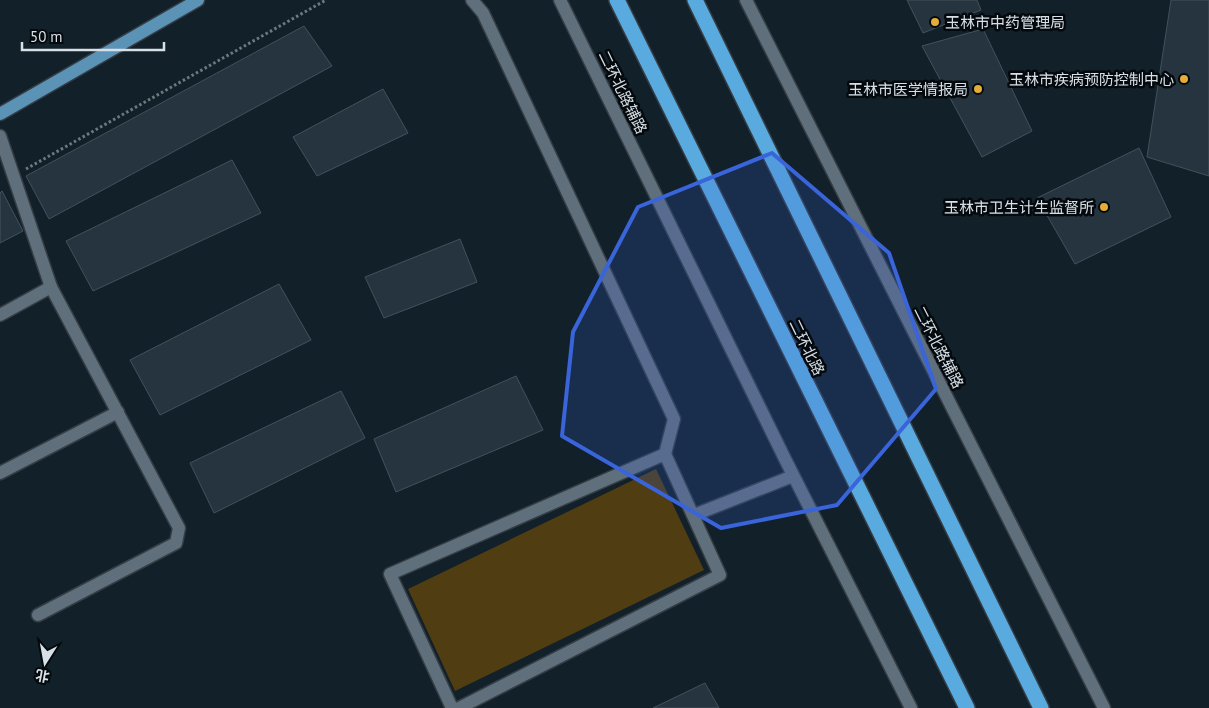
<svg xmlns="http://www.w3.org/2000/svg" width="1209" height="708" viewBox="0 0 1209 708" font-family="'PT Sans','Noto Sans SC',sans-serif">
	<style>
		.green { fill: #513d12 }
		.building { fill: #26343f; stroke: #42525d }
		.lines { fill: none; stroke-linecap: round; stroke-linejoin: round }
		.minor-casing { stroke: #343d45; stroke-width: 15 }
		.major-casing { stroke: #343d45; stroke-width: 15 }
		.highway-casing { stroke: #343d45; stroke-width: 18 }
		.path { stroke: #6d7981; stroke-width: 3; stroke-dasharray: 2.5 2.5; stroke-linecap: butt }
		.minor { stroke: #5f6f7b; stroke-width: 12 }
		.major { stroke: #5b93b7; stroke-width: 12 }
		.highway { stroke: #59abdf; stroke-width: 15 }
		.marked { fill: #3964da; fill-opacity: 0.2; stroke: #3964da; stroke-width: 4; stroke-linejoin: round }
		.poi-dot { fill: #e4ad35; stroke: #04090d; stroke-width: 2 }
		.labels { text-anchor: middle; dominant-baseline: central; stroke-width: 5; stroke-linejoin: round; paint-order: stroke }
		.poi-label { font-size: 15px; fill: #d7e0e7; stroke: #04090d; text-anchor: end }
		.street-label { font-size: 15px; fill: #d7e0e7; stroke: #04090d }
	</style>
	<rect width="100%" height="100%" fill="#122029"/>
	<path class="green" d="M656,469L704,570L455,691L408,589Z"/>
	<g class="building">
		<path d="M907,0H977L981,10L923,33Z"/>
		<path d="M1171,0H1209V176L1147,157Z"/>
		<path d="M304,26L332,66L49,219L26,176Z"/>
		<path d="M983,29L1032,131L982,157L922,46Z"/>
		<path d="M383,89L408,133L317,176L293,137Z"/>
		<path d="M1139,148L1171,217L1075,264L1037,198Z"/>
		<path d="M232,160L261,213L93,291L66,241Z"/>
		<path d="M2,191L23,231L0,243V193Z"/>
		<path d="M460,239L477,282L384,318L365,277Z"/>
		<path d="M279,284L311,340L160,415L130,360Z"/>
		<path d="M516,376L543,430L396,492L374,439Z"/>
		<path d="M341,391L365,438L214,513L190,463Z"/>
		<path d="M705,683L719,708H653Z"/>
	</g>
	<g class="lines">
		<g class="minor-casing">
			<g id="minor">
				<path d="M472,0L483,13L674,419L665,454"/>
				<path d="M560,0L786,461L911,708"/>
				<path d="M746,0L1104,708"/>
				<path d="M0,136L51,287L0,315"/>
				<path d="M0,473L118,412"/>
				<path d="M694,515L793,476"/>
				<path d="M38,615L176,543L179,528L51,287"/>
				<path d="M452,708L390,574L665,454L720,575L459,708"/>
			</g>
		</g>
		<g class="major-casing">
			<path id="major" d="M0,114L198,0"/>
		</g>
		<g class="highway-casing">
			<g id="highway">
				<path d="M617,0L967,708"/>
				<path d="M695,0L1041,708"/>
			</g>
		</g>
		<path class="path" d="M26,169L326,0"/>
		<use href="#minor" class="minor"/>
		<use href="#major" class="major"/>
		<use href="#highway" class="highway"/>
	</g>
	<path class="marked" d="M772,153L889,253L936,389L837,505L721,528L562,436L573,332L638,207Z"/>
	<g class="poi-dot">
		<circle cx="935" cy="22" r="5"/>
		<circle cx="1184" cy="79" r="5"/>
		<circle cx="978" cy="89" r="5"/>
		<circle cx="1104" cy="207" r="5"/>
	</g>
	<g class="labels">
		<g class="poi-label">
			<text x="945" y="22" text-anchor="start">玉林市中药管理局</text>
			<text x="1174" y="79">玉林市疾病预防控制中心</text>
			<text x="968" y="89">玉林市医学情报局</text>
			<text x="1094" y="207">玉林市卫生计生监督所</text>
		</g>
		<g class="street-label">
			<text transform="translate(623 92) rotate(64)">二环北路辅路</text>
			<text transform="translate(807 347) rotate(64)">二环北路</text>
			<text transform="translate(939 347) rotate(63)">二环北路辅路</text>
		</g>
	</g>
	<g transform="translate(45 663) rotate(191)" stroke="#04090d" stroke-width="4" paint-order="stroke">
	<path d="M0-4L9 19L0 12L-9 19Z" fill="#d7e0e7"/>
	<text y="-8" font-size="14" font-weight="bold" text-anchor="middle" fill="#d7e0e7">北</text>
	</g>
	<path d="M22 42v8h142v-8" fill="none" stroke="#d7e0e7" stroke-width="2.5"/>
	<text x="30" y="42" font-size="15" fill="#d7e0e7" stroke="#04090d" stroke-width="4" paint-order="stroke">50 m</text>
</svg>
